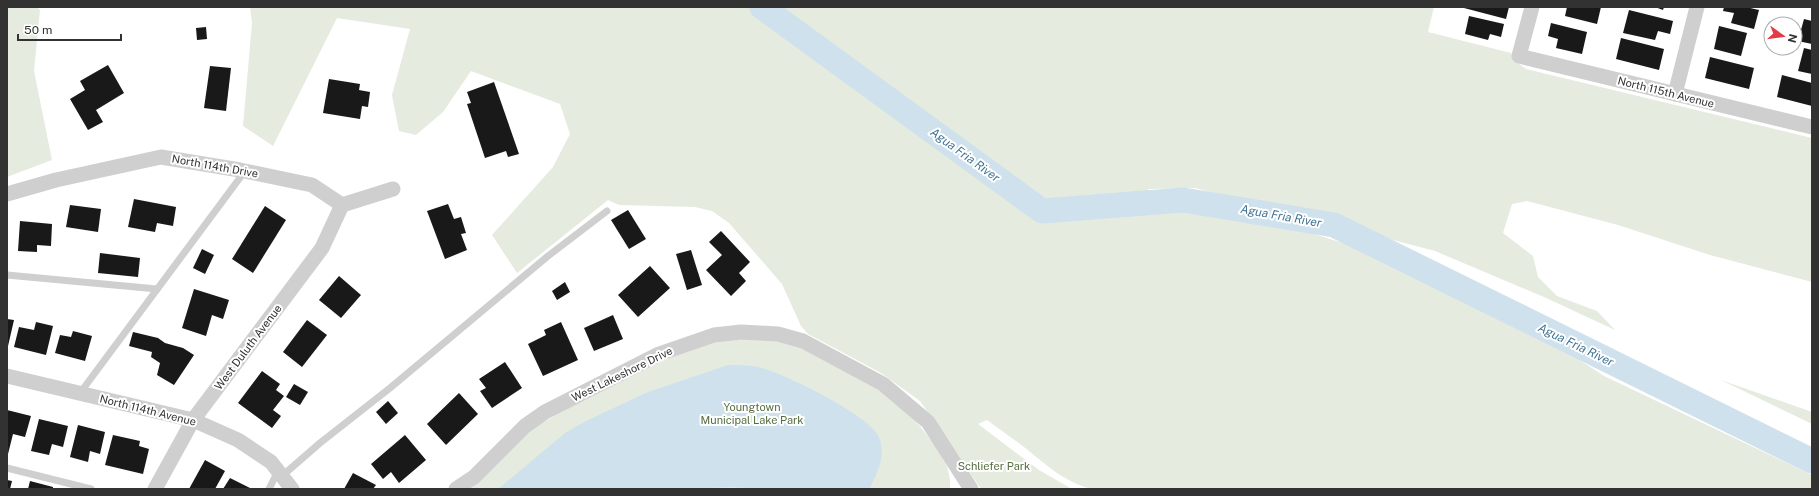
<svg xmlns="http://www.w3.org/2000/svg" width="1819" height="496" viewBox="0 0 1819 496" font-family="'Public Sans',sans-serif">
	<style>
		.green { fill: #e5ebdf }
		.water { fill: #cfe1ed }
		.lines { fill: none; stroke-linecap: round; stroke-linejoin: round }
		.river { stroke: #cfe1ed; stroke-width: 25 }
		.building { fill: #191919 }
		.service { stroke: #cfcfcf; stroke-width: 7 }
		.minor { stroke: #cfcfcf; stroke-width: 15 }
		.labels { text-anchor: middle; dominant-baseline: central; stroke-width: 4; stroke-linejoin: round; paint-order: stroke }
		.street-label { font-size: 11px; fill: #323232; stroke: #fff }
		.park-label { font-size: 11px; fill: #566e40; stroke: #fff }
		.water-label { font-size: 12px; font-style: italic; fill: #417494; stroke: #fff }
	</style>
	<rect width="100%" height="100%" fill="#fff"/>
	<g class="green">
		<path d="M7,7H37L40,10L34,71L52,160L7,177Z"/>
		<path d="M250,7H1434L1428,32L1511,53L1516,62L1526,69L1812,138V282L1710,255L1618,225L1527,201L1512,204L1503,233L1533,256L1538,277L1557,296L1597,311L1615,330L1544,297L1435,251L1195,188L1148,189L1163,205L1311,233L1445,275L1474,298L1508,313L1604,376L1812,475V489H1091C1061,480 1048,466 1024,447C1012,438 999,429 987,420L978,424L1039,470L1072,489H981L920,401L881,373L808,334L801,326L782,284L729,223L712,211L695,207L619,205L608,200L517,273L492,235L553,167L570,134L560,104L471,71L443,112L416,135L399,131L392,95L410,29L337,18L273,146L243,126L252,23Z"/>
		<path d="M763,338L796,345L881,391L910,414L934,444L947,466L950,479V489H471L530,430L596,392L667,359L718,341Z"/>
		<path d="M1721,380L1812,412V424Z"/>
	</g>
	<path class="water" d="M728,365C740,365 751,365 762,368C787,375 866,414 878,435C887,454 878,471 870,488L764,489L729,487L696,489H498L565,433L586,421L648,392Z"/>
	<g class="lines">
		<path class="river" d="M762,7L1042,211L1183,200L1334,225L1812,461"/>
	</g>
	<g class="building">
		<path d="M1465,7H1509L1506,19L1464,8Z"/>
		<path d="M1567,7H1601L1597,24L1565,16Z"/>
		<path d="M1655,7H1664L1663,10Z"/>
		<path d="M1724,7H1746L1759,10L1754,29L1731,23L1734,13L1723,11Z"/>
		<path d="M1629,10L1673,21L1670,34L1658,31L1655,40L1623,33Z"/>
		<path d="M1469,16L1504,24L1501,37L1490,34L1488,40L1465,34Z"/>
		<path d="M1804,19L1812,21V44L1798,41Z"/>
		<path d="M1551,23L1587,32L1582,54L1556,48L1558,39L1548,36Z"/>
		<path d="M1719,26L1747,33L1741,56L1714,49Z"/>
		<path d="M206,27L207,39L197,40L196,28Z"/>
		<path d="M1621,38L1664,49L1659,70L1616,59Z"/>
		<path d="M1804,48L1812,50V74L1798,71Z"/>
		<path d="M1710,57L1754,68L1749,89L1705,78Z"/>
		<path d="M108,65L124,93L96,110L103,122L88,130L70,99L85,90L80,81Z"/>
		<path d="M210,66L231,68L226,111L204,108Z"/>
		<path d="M1782,75L1812,83V106L1777,97Z"/>
		<path d="M329,79L360,84L359,90L370,92L368,107L362,106L360,119L323,113Z"/>
		<path d="M494,82L519,154L508,157L506,151L485,158L467,104L471,103L467,92Z"/>
		<path d="M134,199L176,207L173,226L157,223L155,232L128,227Z"/>
		<path d="M448,204L454,219L461,217L466,233L461,234L467,250L445,259L427,211Z"/>
		<path d="M70,205L101,209L98,232L66,227Z"/>
		<path d="M265,206L286,220L253,273L232,259Z"/>
		<path d="M628,210L646,239L629,249L611,220Z"/>
		<path d="M20,221L52,224L51,246L37,245V252L18,251Z"/>
		<path d="M721,231L750,262L739,273L746,281L731,296L706,270L722,255L709,242Z"/>
		<path d="M202,249L214,255L205,274L193,268Z"/>
		<path d="M691,250L702,285L687,290L676,254Z"/>
		<path d="M100,253L140,258L138,277L98,273Z"/>
		<path d="M650,266L670,288L638,317L618,295Z"/>
		<path d="M339,276L361,295L341,318L319,300Z"/>
		<path d="M565,282L570,292L557,300L552,291Z"/>
		<path d="M194,289L229,300L223,319L212,315L206,336L182,328Z"/>
		<path d="M613,315L623,339L594,351L584,328Z"/>
		<path d="M7,319L14,320L8,346H7Z"/>
		<path d="M307,320L327,335L302,367L283,352Z"/>
		<path d="M36,322L53,326L46,355L14,347L19,327L34,330Z"/>
		<path d="M561,322L578,360L543,376L528,344L546,335L544,330Z"/>
		<path d="M73,331L92,336L85,361L55,353L60,335L71,337Z"/>
		<path d="M133,332L158,338L165,343L183,348L194,355L174,385L157,375L160,363L151,357L152,352L129,346Z"/>
		<path d="M505,362L522,388L492,408L480,391L486,388L479,379Z"/>
		<path d="M262,371L280,384L276,390L284,396L273,410L281,416L272,428L238,403Z"/>
		<path d="M294,384L308,392L300,405L286,397Z"/>
		<path d="M459,393L478,414L446,445L427,424Z"/>
		<path d="M388,401L398,413L386,424L376,412Z"/>
		<path d="M7,410L31,416L25,437L13,434L8,454Z"/>
		<path d="M39,419L68,426L63,447L52,444L49,455L31,451Z"/>
		<path d="M78,425L105,432L100,454L90,451L88,462L70,457Z"/>
		<path d="M113,435L140,441L139,446L149,449L143,474L105,465Z"/>
		<path d="M405,435L426,460L399,483L391,472L383,479L371,464Z"/>
		<path d="M205,460L225,471L215,489H189Z"/>
		<path d="M353,473L376,485L373,489H344Z"/>
		<path d="M230,478L252,489H223Z"/>
		<path d="M7,480L12,481L10,489H7Z"/>
		<path d="M30,481L53,487V489H28Z"/>
	</g>
	<g class="lines">
		<g class="service">
			<path d="M7,275L157,289"/>
			<path d="M80,393L245,171"/>
			<path d="M7,468L91,489"/>
			<path d="M282,476L320,443L390,388L548,256L607,211"/>
			<path d="M269,489L278,471"/>
		</g>
		<g class="minor">
			<path d="M1532,7L1519,56L1812,127"/>
			<path d="M1675,94L1697,7"/>
			<path d="M7,194L56,180L161,157L240,170L312,185L342,205L393,189"/>
			<path d="M7,376L193,420L238,440L271,462L292,489"/>
			<path d="M155,489L193,420L322,248L342,205"/>
			<path d="M456,489L474,477L525,426L545,412L659,354L714,335L741,332L778,334L803,341L883,384L928,422L971,489"/>
		</g>
	</g>
	<g class="labels">
		<g class="street-label">
			<text transform="translate(1666 92) rotate(14)">North 115th Avenue</text>
			<text transform="translate(215 166) rotate(10)">North 114th Drive</text>
			<text transform="translate(248 347) rotate(-53)">West Duluth Avenue</text>
			<text transform="translate(622 374) rotate(-26)">West Lakeshore Drive</text>
			<text transform="translate(148 410) rotate(14)">North 114th Avenue</text>
		</g>
		<g class="park-label">
			<text x="752" y="407">Youngtown<tspan x="752" dy="13">Municipal Lake Park</tspan></text>
			<text x="994" y="466">Schliefer Park</text>
		</g>
		<g class="water-label">
			<text transform="translate(965 155) rotate(36)">Agua Fria River</text>
			<text transform="translate(1281 216) rotate(10)">Agua Fria River</text>
			<text transform="translate(1576 345) rotate(26)">Agua Fria River</text>
		</g>
	</g>
	<rect width="1819" height="496" fill="none" stroke="#323232" stroke-width="16"/>
	<g transform="translate(1783 36) rotate(104)"><circle r="19" fill="#ffffff" stroke="#adadad"/>
	<path d="M0-3L7 15L0 10L-7 15Z" fill="#e23c49"/>
	<text y="-6" font-size="11" font-weight="bold" text-anchor="middle" fill="#323232">N</text>
	</g>
	<path d="M18 34v6h103v-6" fill="none" stroke="#323232" stroke-width="2"/>
	<text x="24" y="34" font-size="12" fill="#323232" stroke="#ffffff" stroke-width="3" paint-order="stroke">50 m</text>
</svg>
